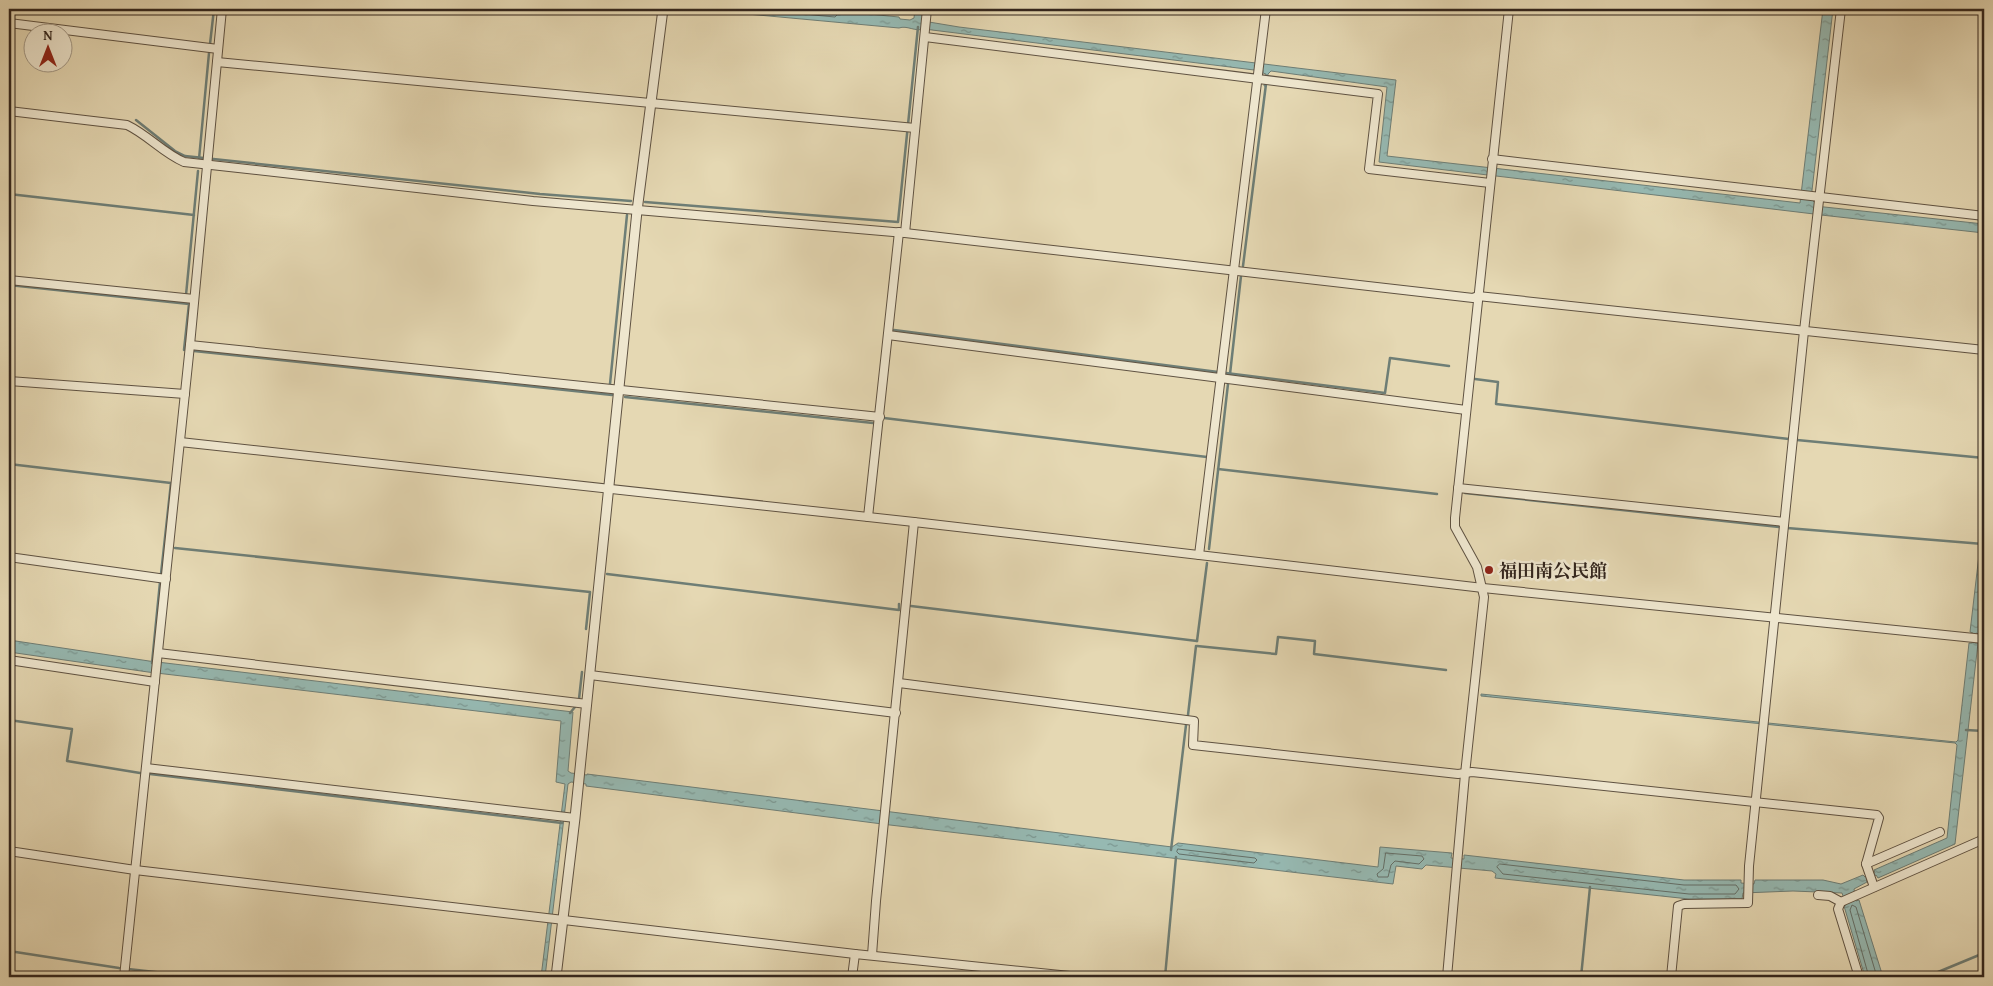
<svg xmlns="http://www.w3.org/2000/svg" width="1993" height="986" viewBox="0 0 1993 986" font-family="'Gentium Book Plus','Noto Serif JP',serif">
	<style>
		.water { fill: url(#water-ripples); stroke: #6e7e76 }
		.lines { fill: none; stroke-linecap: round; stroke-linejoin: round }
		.shore { stroke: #646f68; stroke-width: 1 }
		.stream { stroke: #6e7e76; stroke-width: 2.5 }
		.minor-casing { stroke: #5f5242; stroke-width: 10 }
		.tertiary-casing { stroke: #5f5242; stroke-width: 11 }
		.minor { stroke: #eee6ce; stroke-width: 8 }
		.tertiary { stroke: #eee6ce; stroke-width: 9 }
		.poi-dot { fill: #8f2418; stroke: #eee6ce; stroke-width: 2 }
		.labels { text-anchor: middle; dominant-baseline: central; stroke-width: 5; stroke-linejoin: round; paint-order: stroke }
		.poi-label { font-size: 18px; font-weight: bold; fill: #32251d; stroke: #eee6ce; text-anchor: start }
	</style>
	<defs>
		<pattern id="water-ripples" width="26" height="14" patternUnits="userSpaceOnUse" patternTransform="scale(1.25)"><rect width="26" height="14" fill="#96b9b2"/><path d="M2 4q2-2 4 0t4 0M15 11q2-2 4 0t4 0" fill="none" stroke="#7b9690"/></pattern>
	</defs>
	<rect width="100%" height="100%" fill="#e5d8b3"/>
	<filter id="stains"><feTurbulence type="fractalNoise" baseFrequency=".004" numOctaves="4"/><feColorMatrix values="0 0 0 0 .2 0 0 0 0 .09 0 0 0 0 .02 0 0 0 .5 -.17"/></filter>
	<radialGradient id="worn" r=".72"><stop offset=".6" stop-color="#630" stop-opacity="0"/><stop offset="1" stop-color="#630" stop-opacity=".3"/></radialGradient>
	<g class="water">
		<path d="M693,9H816L899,17L900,19L910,20L914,18L915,9H923V21L959,27L1396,80L1387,156L1800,203L1823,9H1833L1811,199L1815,203V206L1984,224V233L1821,215V211L1814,214L1379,162L1387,87L1271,71L1268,74L1266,86H1264L1266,74L1263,73V70L1255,68L1254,70L924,29C915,32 907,25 899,28Z"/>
		<path d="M1984,512V588L1979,634L1976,633L1975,643H1978L1955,844L1878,878L1876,875L1866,880L1867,882L1854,889L1856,901L1859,900L1883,977H1865L1844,906L1846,905L1842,893L1793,891L1743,893L1742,899H1689L1495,878L1496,874L1492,871L1426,865L1422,869L1396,866L1393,884L890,825L586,786V784L571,782L568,784L545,977H541L565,784L556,782L561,721L148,672L9,652V640L149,661L573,712L568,771L571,773L587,775V774L1172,847L1178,843L1378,867L1380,847L1452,853L1451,858L1464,859V855L1684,880H1741V883L1754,884L1755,880H1823L1841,884L1863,875L1865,877L1875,873L1874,870L1947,838L1957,745L1955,743L1481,696V694L1956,742L1958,740L1969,643H1972L1973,633L1970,632Z"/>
	</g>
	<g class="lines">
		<g class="shore">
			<path d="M748,9L835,17L837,15L836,9"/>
			<path d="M1984,556L1979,601L1980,603H1984"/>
			<path d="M1178,849L1255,858L1257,860L1254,863L1179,854L1177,852Z"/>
			<path d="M1386,853L1422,856L1424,859L1419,864L1395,861L1391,865L1388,877H1378L1377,874L1383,869Z"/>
			<path d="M1500,864L1684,885H1736L1739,889L1735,894H1689L1503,874L1497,867Z"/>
			<path d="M1869,977L1850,910L1852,905L1856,907L1877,977"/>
		</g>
		<g class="stream">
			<path d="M210,44L214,9"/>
			<path d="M136,120L175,151L185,156L540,194L631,201"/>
			<path d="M199,159L209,53"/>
			<path d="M9,194L194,215"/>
			<path d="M645,202L898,222L918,27"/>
			<path d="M1243,266L1266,84"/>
			<path d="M9,285L189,304L184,350"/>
			<path d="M186,295L198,171"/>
			<path d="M894,330L1218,372"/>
			<path d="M194,351L612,395"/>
			<path d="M1226,373L1385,393L1390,358L1449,366"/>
			<path d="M1230,374L1241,276"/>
			<path d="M1475,379L1498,382L1496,404L1789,439"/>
			<path d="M610,384L627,215"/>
			<path d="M625,397L873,423"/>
			<path d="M884,418L1207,457"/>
			<path d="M1797,440L1984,458"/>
			<path d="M9,464L171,483L161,574"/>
			<path d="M1218,469L1437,494"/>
			<path d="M1465,493L1779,527"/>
			<path d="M1787,528L1983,544"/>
			<path d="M175,548L590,592L586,629"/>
			<path d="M1209,549L1228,384"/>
			<path d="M607,574L899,610V604"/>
			<path d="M911,606L1197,641"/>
			<path d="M1197,641L1207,563"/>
			<path d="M1197,646L1276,654L1278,637L1315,641L1314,654L1446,670"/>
			<path d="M152,663L160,582"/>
			<path d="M579,699L582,672"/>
			<path d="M9,702L14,665"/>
			<path d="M570,713L575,707"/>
			<path d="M1188,715L1196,646"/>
			<path d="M9,720L72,729L67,761L140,773"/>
			<path d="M1966,730L1984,731"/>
			<path d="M150,774L562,823"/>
			<path d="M1171,850L1186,725"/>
			<path d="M9,951L119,968L200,977"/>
			<path d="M1165,977L1176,857"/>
			<path d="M1581,977L1590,887"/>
			<path d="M1926,977L1984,953"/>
		</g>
		<g class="minor-casing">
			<g id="minor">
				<path d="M904,9H908"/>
				<path d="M9,23L218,49"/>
				<path d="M925,37L1378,94L1369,169L1490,183"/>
				<path d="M217,62L915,128"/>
				<path d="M9,111L127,125C148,135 163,153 184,162L533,201L905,233L1473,298L1478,296L1984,350"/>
				<path d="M1492,159L1984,216"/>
				<path d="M905,233L927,9"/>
				<path d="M9,280L194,299"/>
				<path d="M888,335L1466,410"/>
				<path d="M190,345L880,417"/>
				<path d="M9,381L185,394"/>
				<path d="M180,442L914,522L1483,588L1984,639"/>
				<path d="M1458,488L1784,522"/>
				<path d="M868,517L899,232"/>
				<path d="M1199,555L1266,9"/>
				<path d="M9,557L166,579"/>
				<path d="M158,653L587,704"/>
				<path d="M9,660L155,682"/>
				<path d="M590,675L896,713"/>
				<path d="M899,683L1194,721L1193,745L1458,774L1472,772L1877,815L1879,818L1866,864L1874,887"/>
				<path d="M146,768L575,818"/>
				<path d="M9,851L135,870L855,954L1080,977"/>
				<path d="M1866,864L1940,832"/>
				<path d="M1818,895L1830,896L1841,902"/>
				<path d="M872,955L876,901L914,522"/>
				<path d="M124,977L190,345L222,9"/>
				<path d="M852,977L855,954"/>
				<path d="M1447,977L1465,774L1484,597L1477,567L1455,527V518L1509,9"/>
				<path d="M1671,977L1678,906L1684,904L1748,903L1749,866L1804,331L1841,9"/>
				<path d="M1859,977L1838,909L1841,902L1984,839"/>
			</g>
		</g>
		<g class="tertiary-casing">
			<path id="tertiary" d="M556,977L575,818L637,211L663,9"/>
		</g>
		<use href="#minor" class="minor"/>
		<use href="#tertiary" class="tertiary"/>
	</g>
	<circle class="poi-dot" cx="1489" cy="570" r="5"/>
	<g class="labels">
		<g class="poi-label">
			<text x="1499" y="570">福田南公民館</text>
		</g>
	</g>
	<rect width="1993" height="986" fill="none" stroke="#e5d8b3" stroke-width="30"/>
	<rect x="10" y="10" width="1973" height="966" fill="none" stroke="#32251d" stroke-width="2.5"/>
	<rect x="15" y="15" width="1963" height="956" fill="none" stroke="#32251d"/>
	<g transform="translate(48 48)"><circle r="24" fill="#eee6ce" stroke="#a39987"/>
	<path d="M0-4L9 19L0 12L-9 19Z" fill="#8f2418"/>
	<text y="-8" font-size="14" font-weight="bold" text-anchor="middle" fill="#32251d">N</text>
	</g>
	<rect width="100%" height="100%" filter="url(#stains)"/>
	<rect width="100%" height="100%" fill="url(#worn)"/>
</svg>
